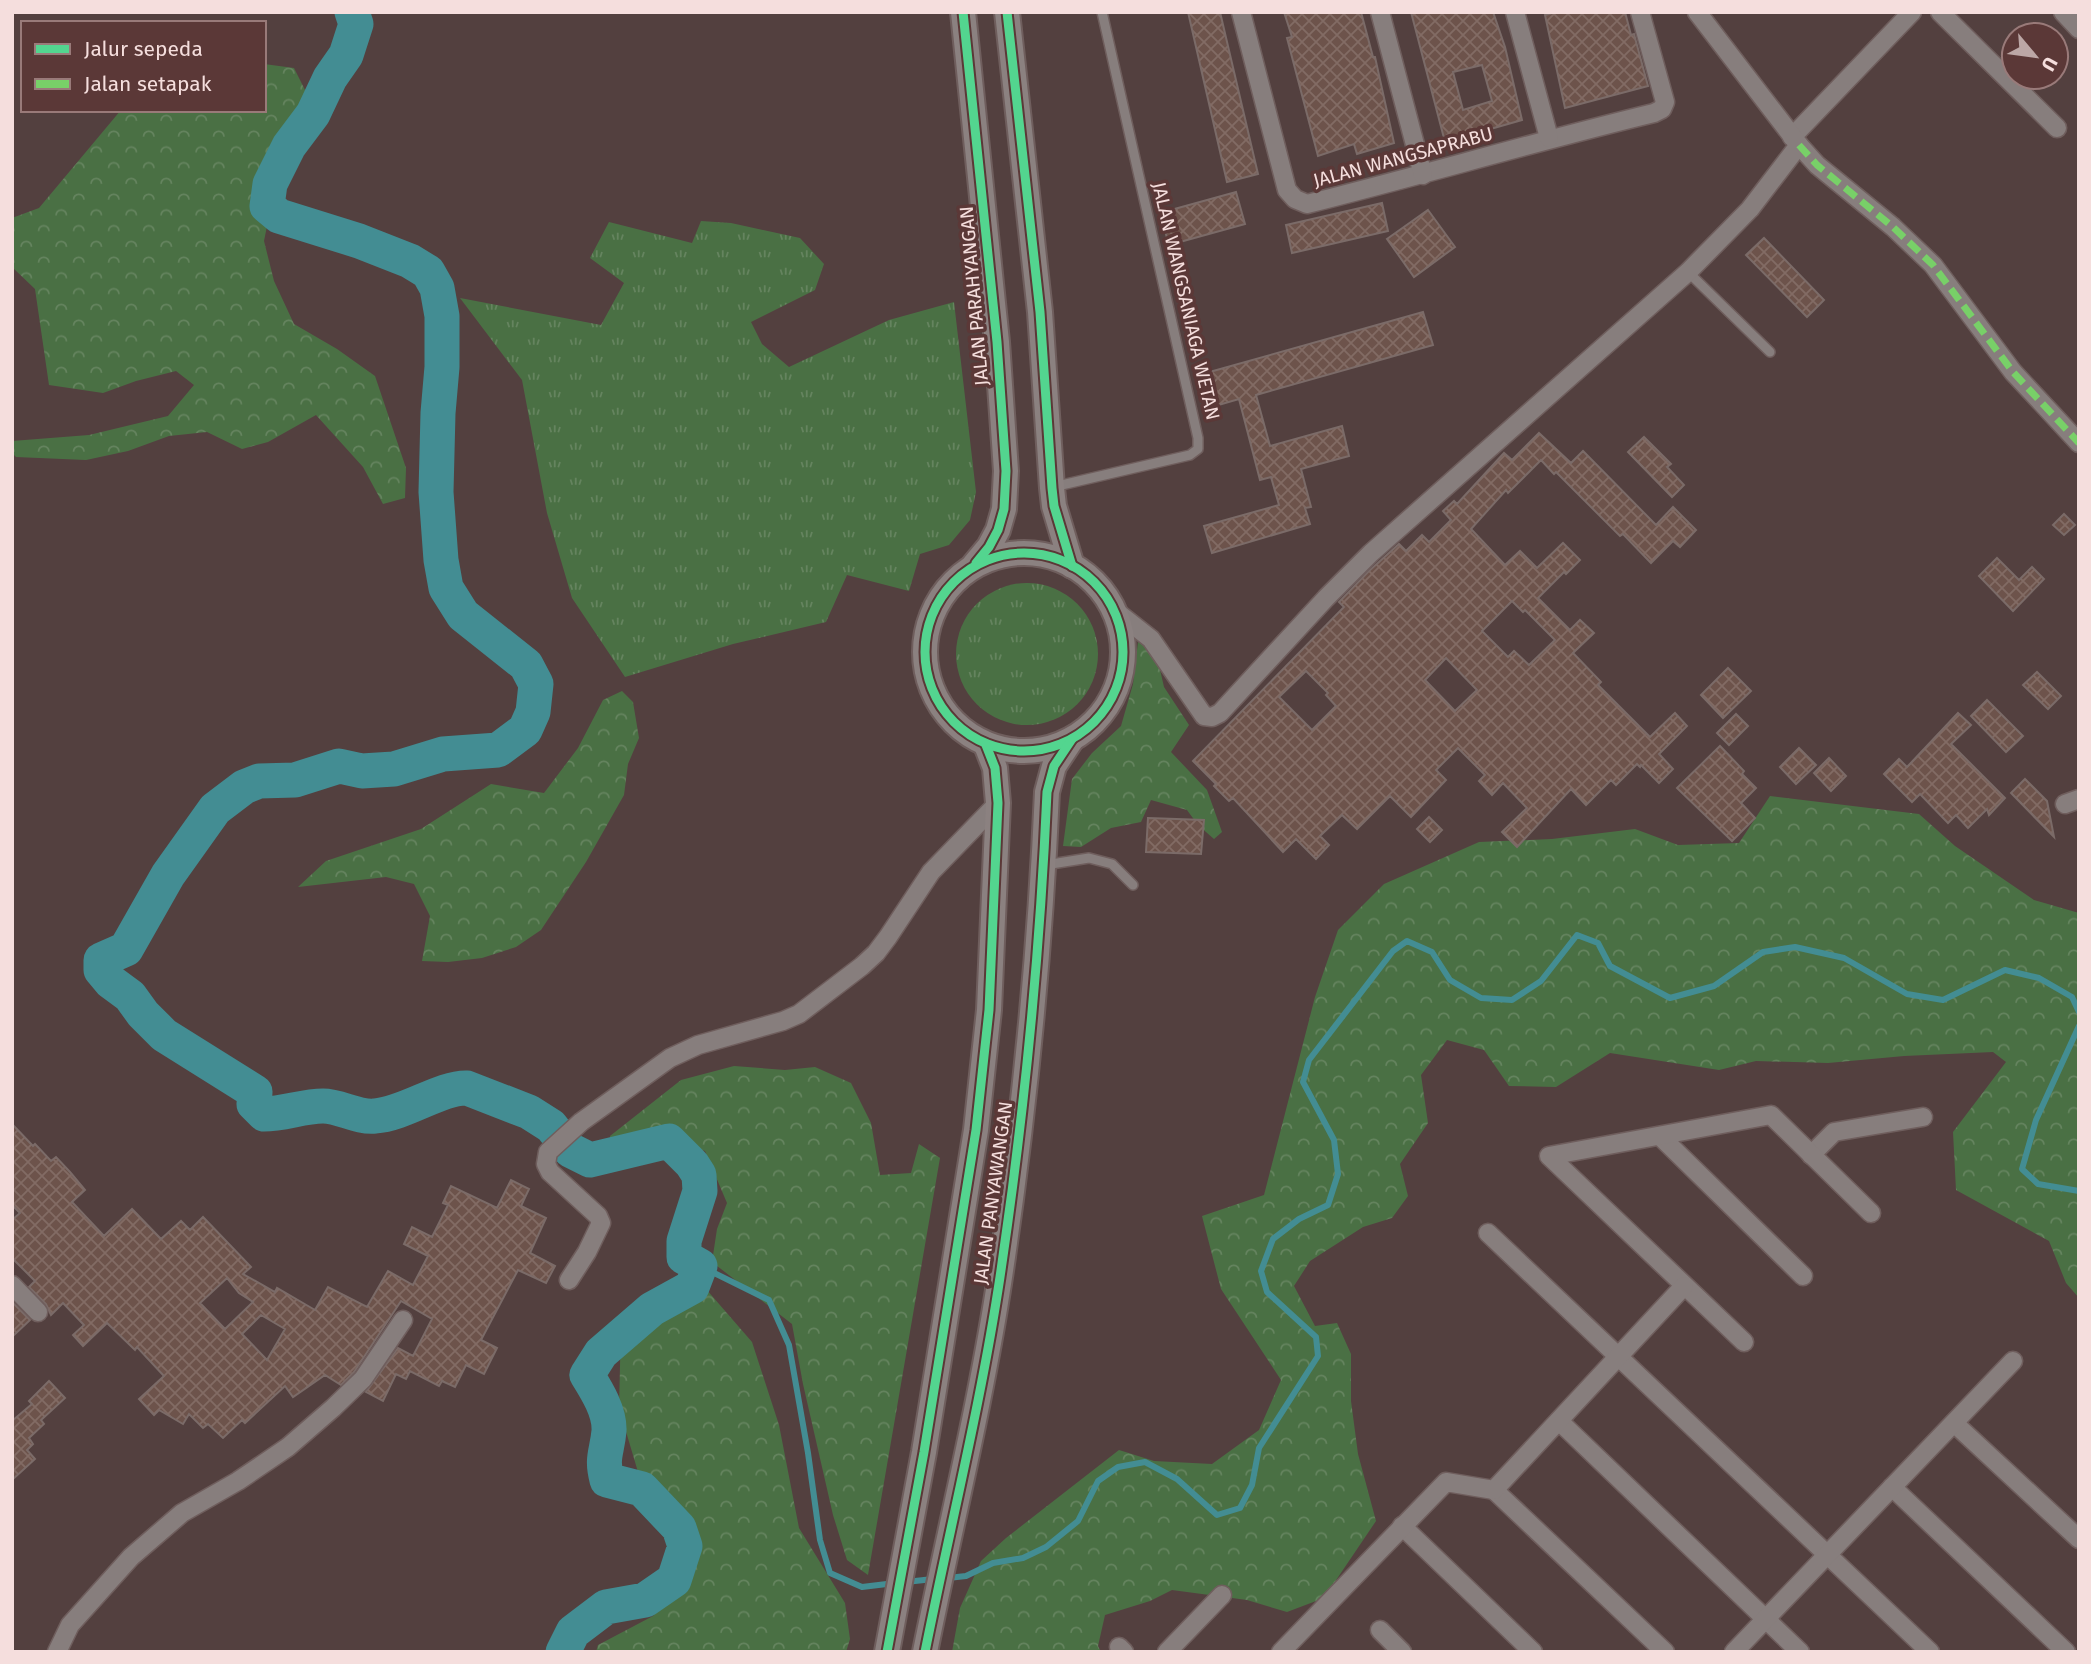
<svg xmlns="http://www.w3.org/2000/svg" width="2091" height="1664" viewBox="0 0 2091 1664" font-family="'Fira Sans',sans-serif">
	<style>
		.grass { fill: url(#grass-tufts) }
		.forest { fill: url(#forest-crowns) }
		.lines { fill: none; stroke-linecap: round; stroke-linejoin: round }
		.stream { stroke: #438d93; stroke-width: 6 }
		.river { stroke: #438d93; stroke-width: 35 }
		.building { fill: url(#building-cross-hatch); stroke: #7b6b68; stroke-width: 2; fill-rule: evenodd }
		.service-casing { stroke: #6f5e5d; stroke-width: 12 }
		.minor-casing { stroke: #6f5e5d; stroke-width: 21 }
		.secondary-casing { stroke: #6f5e5d; stroke-width: 28 }
		.service { stroke: #877e7d; stroke-width: 9 }
		.minor { stroke: #877e7d; stroke-width: 18 }
		.secondary { stroke: #8b8180; stroke-width: 24 }
		.quiet { stroke: #78d068; stroke-width: 7; stroke-dasharray: 14 7; stroke-linecap: butt }
		.cycleway-casing { stroke: #5b3837; stroke-width: 13 }
		.cycleway { stroke: #53d58f; stroke-width: 9 }
		.labels { text-anchor: middle; dominant-baseline: central; stroke-width: 7; stroke-linejoin: round; paint-order: stroke }
		.street-label { font-size: 19px; fill: #f5dedd; stroke: #5b3837 }
	</style>
	<defs>
		<pattern id="grass-tufts" width="24" height="20" patternUnits="userSpaceOnUse" patternTransform="scale(1.75)"><rect width="24" height="20" fill="#4a7044"/><path d="M3 7l-1-3M5 7V3M7 7l1-3M15 17l-1-3M17 17v-4M19 17l1-3" fill="none" stroke="#65845f"/></pattern>
		<pattern id="forest-crowns" width="20" height="18" patternUnits="userSpaceOnUse" patternTransform="scale(1.75)"><rect width="20" height="18" fill="#4a7044"/><path d="M2 6a3 3 0 1 1 6 0M12 15a3 3 0 1 1 6 0" fill="none" stroke="#65845f"/></pattern>
		<pattern id="building-cross-hatch" width="8" height="8" patternUnits="userSpaceOnUse" patternTransform="scale(1.75)"><rect width="8" height="8" fill="#6d534b"/><path d="M0 0l8 8M0 8l8-8" fill="none" stroke="#826b64"/></pattern>
	</defs>
	<rect width="100%" height="100%" fill="#53403f"/>
	<g class="grass">
		<path d="M701,221L731,223L800,238L824,264L815,290L751,322L762,344L789,367L889,320L954,302L976,492L970,520L949,545L920,554L909,591L847,575L826,622L733,644L625,677L572,598L547,513L522,380L460,298L601,325L624,283L590,258L609,222L692,243Z"/>
		<circle cx="1027" cy="654" r="71"/>
	</g>
	<g class="forest">
		<path d="M264,64L294,68L306,92L278,171L264,241L274,281L294,324L337,349L375,376L406,468L405,498L383,504L363,467L316,415L268,442L242,449L207,432L169,436L128,451L86,460L16,457L12,453V441L89,435L168,416L194,385L176,371L136,381L103,393L49,385L35,289L12,267V218L39,208L121,110H264Z"/>
		<path d="M1138,642L1147,645L1158,661L1164,687L1189,725L1171,752L1207,790L1222,832L1214,839L1198,825L1187,810L1151,800L1141,822L1111,828L1081,847L1063,846L1072,779L1092,753L1121,726L1133,684Z"/>
		<path d="M622,691L633,702L639,738L628,764L624,795L586,862L541,930L516,947L482,958L448,962L422,961L430,916L414,884L386,877L298,887L326,861L421,829L491,784L544,793L578,748L603,700Z"/>
		<path d="M1770,796L1919,814L1955,846L2034,900L2079,913V1298L2066,1283L2049,1241L1956,1190L1953,1132L2006,1062L1993,1052L1904,1056L1828,1063L1756,1061L1719,1070L1610,1053L1556,1087L1509,1086L1484,1050L1447,1040L1421,1075L1428,1123L1400,1164L1408,1196L1392,1218L1363,1227L1310,1261L1294,1286L1315,1326L1337,1323L1351,1354V1401L1358,1454L1376,1521L1324,1598L1287,1612L1247,1600L1172,1590L1150,1601L1105,1615L1098,1646L1101,1652H952L960,1608L981,1561L1006,1538L1119,1450L1154,1461L1212,1464L1259,1430L1281,1380L1221,1289L1202,1216L1264,1195L1315,997L1338,930L1384,884L1479,842L1552,839L1635,829L1678,845L1739,843Z"/>
		<path d="M734,1066L785,1070L815,1067L851,1083L871,1123L880,1175L911,1173L919,1144L940,1158L868,1575L847,1560L833,1515L803,1384L792,1324L712,1262L717,1229L727,1203L705,1151L657,1134L610,1145V1136L681,1080Z"/>
		<path d="M706,1289L752,1342L779,1425L799,1528L845,1603L850,1639L846,1652H596L598,1645L653,1616L695,1572L678,1529L641,1482L619,1408L621,1324Z"/>
	</g>
	<g class="lines">
		<g class="stream">
			<path d="M2079,1026L2036,1120L2022,1169L2038,1184L2079,1191"/>
			<path d="M700,1266L769,1300L789,1345L808,1453L820,1540L830,1573L862,1587L895,1583"/>
			<path d="M948,1578L966,1576L993,1563L1023,1558L1046,1547L1078,1521L1098,1481L1118,1467L1145,1462L1177,1479L1217,1515L1240,1508L1252,1485L1259,1448L1318,1356L1316,1337L1267,1292L1261,1271L1273,1239L1299,1219L1328,1205L1338,1174L1334,1140L1303,1082L1309,1060L1393,951L1407,941L1432,952L1450,980L1481,998L1512,1000L1541,981L1577,935L1598,943L1610,966L1670,998L1714,986L1763,952L1795,947L1844,958L1907,994L1943,1000L2005,970L2039,978L2072,997L2079,1012"/>
			<path d="M906,1582L933,1579"/>
		</g>
		<path class="river" d="M352,12L356,24L346,55L330,78L313,114L289,146L270,184L267,206L279,216L359,241L410,261L428,272L437,288L442,316V367L438,413L436,492L441,560L446,588L463,615L526,665L536,684L533,712L525,730L498,750L443,754L394,769L362,771L339,766L295,780L259,781L244,787L215,809L168,875L126,949L101,960V970L111,982L130,996L143,1014L164,1035L255,1092L254,1104L264,1114C284,1114 303,1106 323,1106C340,1106 358,1118 375,1116C405,1114 441,1087 467,1088L529,1112L551,1126L570,1150L590,1160L669,1141L692,1164L699,1175L700,1191L684,1241V1257L700,1266L692,1287L652,1309L601,1353L587,1375C597,1391 610,1412 609,1431C607,1453 601,1457 607,1480L642,1489L679,1528L685,1546L674,1580L645,1600L606,1607L573,1632L563,1652"/>
	</g>
	<g class="building">
		<path d="M1188,12H1220L1258,174L1227,182Z"/>
		<path d="M1284,12H1361L1373,57H1375L1394,143L1357,154L1354,144L1318,156L1287,38L1292,37Z"/>
		<path d="M1411,12H1493L1505,47L1522,120L1445,142ZM1482,65L1492,101L1463,110L1453,72Z"/>
		<path d="M1556,12H1625L1631,35L1634,34L1648,86L1565,108L1545,15Z"/>
		<path d="M1236,192L1245,224L1169,245L1160,213Z"/>
		<path d="M1382,203L1388,231L1292,253L1286,225Z"/>
		<path d="M1428,210L1455,247L1414,277L1387,239Z"/>
		<path d="M1764,238L1824,300L1807,317L1746,255Z"/>
		<path d="M1423,312L1433,345L1256,395L1270,446L1342,426L1349,456L1301,469L1311,507L1305,508L1310,524L1212,553L1204,526L1279,505L1271,477L1260,480L1239,399L1215,406L1206,373Z"/>
		<path d="M1539,433L1571,463L1583,451L1656,525L1673,507L1696,530L1680,547L1673,541L1651,563L1623,534L1620,536L1556,472L1554,474L1541,460L1508,493L1506,490L1471,529L1505,565L1520,551L1537,568L1563,543L1580,560L1566,574L1564,572L1538,598L1570,630L1580,620L1594,633L1573,653L1601,682L1598,685L1650,737L1675,713L1687,726L1659,754L1673,769L1659,783L1641,765L1640,767L1637,764L1616,785L1611,780L1586,805L1571,789L1517,847L1502,832L1527,808L1503,783L1492,795L1479,781L1485,775L1458,748L1436,770L1446,780L1411,817L1390,796L1357,829L1342,815L1320,836L1329,845L1316,859L1296,839L1283,852L1233,798L1229,801L1214,786L1216,784L1193,761L1344,607L1339,602L1369,571L1399,544L1406,551L1422,535L1429,542L1451,520L1443,511L1454,501L1457,504L1504,453L1512,460ZM1512,601L1523,612L1525,610L1555,640L1529,665L1514,651L1508,657L1482,631ZM1446,658L1477,690L1455,711L1425,680ZM1306,671L1328,693L1326,695L1336,706L1312,730L1279,697Z"/>
		<path d="M1644,437L1671,464L1667,467L1684,485L1672,497L1628,452Z"/>
		<path d="M2064,514L2075,525L2064,535L2053,525Z"/>
		<path d="M1997,558L2019,580L2032,567L2044,579L2013,611L1979,576Z"/>
		<path d="M1728,668L1751,691L1723,718L1701,695Z"/>
		<path d="M2037,672L2061,696L2048,709L2023,685Z"/>
		<path d="M1987,700L2023,736L2006,752L1971,716Z"/>
		<path d="M1958,713L1971,725L1951,744L2005,798L1989,815L1987,809L1968,828L1956,815L1948,823L1920,794L1912,802L1884,774L1899,759L1907,767Z"/>
		<path d="M1736,714L1748,726L1729,745L1717,733Z"/>
		<path d="M1720,746L1744,771L1742,774L1756,788L1741,803L1755,818L1732,841L1677,788Z"/>
		<path d="M1799,748L1816,765L1796,784L1780,767Z"/>
		<path d="M1829,758L1846,776L1831,791L1814,773Z"/>
		<path d="M2025,779L2047,801L2054,837L2011,793Z"/>
		<path d="M1429,817L1442,830L1430,842L1417,829Z"/>
		<path d="M1148,818L1204,820L1201,854L1146,852Z"/>
		<path d="M12,1124L33,1146L35,1144L51,1161L56,1157L70,1172L85,1190L72,1202L104,1236L132,1209L161,1239L181,1221L190,1230L203,1217L251,1267L243,1274L275,1292L277,1288L315,1310L328,1287L367,1307L388,1271L413,1285L428,1256L404,1244L412,1227L432,1237L448,1205L443,1203L451,1186L497,1208L511,1180L529,1189L521,1206L546,1218L530,1253L555,1266L546,1283L518,1270L481,1340L497,1348L484,1374L466,1365L455,1387L442,1381L439,1386L410,1371L406,1379L396,1374L383,1401L366,1392L398,1348L413,1356L432,1319L401,1301L354,1372L341,1385L325,1375L293,1397L285,1386L245,1423L242,1420L223,1438L208,1424L203,1428L189,1414L183,1424L159,1410L154,1415L139,1399L164,1376L137,1347L135,1350L107,1323L83,1346L73,1335L84,1325L63,1303L51,1315L46,1304L29,1287L35,1281L12,1258V1220L20,1213L12,1205ZM227,1278L239,1293L253,1302L225,1329L200,1303ZM261,1315L285,1329L267,1360L242,1334Z"/>
		<path d="M12,1302L30,1320L12,1337Z"/>
		<path d="M49,1381L65,1398L41,1420L44,1424L29,1438L33,1444L27,1450L35,1459L12,1480V1421L32,1404L29,1401Z"/>
	</g>
	<g class="lines">
		<g class="service-casing">
			<g id="service">
				<path d="M1688,272L1770,352"/>
				<path d="M1053,487L1190,455L1198,449V438L1102,12"/>
				<path d="M1045,865L1089,858L1112,864L1133,885"/>
			</g>
		</g>
		<g class="minor-casing">
			<g id="minor">
				<path d="M1241,12L1287,190L1295,199L1307,204C1423,175 1538,141 1654,113L1662,109L1665,102L1640,12"/>
				<path d="M1380,12L1423,175"/>
				<path d="M1515,12L1549,138"/>
				<path d="M1940,12L2057,128"/>
				<path d="M2063,12L2079,29"/>
				<path d="M1792,137L1912,12"/>
				<path d="M1799,145L1817,165L1893,227L1933,265L2013,372L2079,443"/>
				<path d="M1113,609L1151,639L1204,716L1212,717L1220,713L1326,598L1371,553L1688,272L1750,209L1799,145L1697,12"/>
				<path d="M2065,804L2079,799"/>
				<path d="M1660,1136L1803,1276"/>
				<path d="M1811,1155L1834,1132L1923,1117"/>
				<path d="M1488,1233L1930,1652"/>
				<path d="M569,1280L587,1252L601,1223L598,1216L550,1172L546,1164L548,1152L581,1122L670,1058L698,1045L783,1021L799,1014L862,966L876,953L888,937L931,872L998,803"/>
				<path d="M12,1285L38,1312"/>
				<path d="M1744,1342L1549,1156L1771,1115L1871,1213"/>
				<path d="M1559,1421L1800,1652"/>
				<path d="M1954,1423L2079,1539"/>
				<path d="M1892,1487L2066,1652"/>
				<path d="M1494,1490L1665,1652"/>
				<path d="M1402,1526L1533,1652"/>
				<path d="M1380,1630L1402,1652"/>
				<path d="M1119,1647L1124,1652"/>
				<path d="M57,1652L70,1625L131,1557L182,1513L238,1481L288,1447L333,1408L363,1379L403,1320"/>
				<path d="M1167,1652L1222,1595"/>
				<path d="M1281,1652L1446,1482L1494,1490L1684,1286"/>
				<path d="M1734,1652L2013,1361"/>
			</g>
		</g>
		<g class="secondary-casing">
			<g id="secondary">
				<path d="M963,12L997,342L1006,471L1004,509L998,530L989,547L974,565"/>
				<path d="M1007,12L1040,312L1052,488L1054,506L1072,566"/>
				<circle cx="1024" cy="652" r="99"/>
				<path d="M887,1652L924,1452L976,1130L989,1010L998,803L995,768L986,745"/>
				<path d="M925,1652C950,1527 981,1403 1000,1277C1024,1116 1040,954 1047,792L1054,766L1072,739"/>
			</g>
		</g>
		<use href="#service" class="service"/>
		<use href="#minor" class="minor"/>
		<use href="#secondary" class="secondary"/>
		<path class="quiet" d="M1799,145L1817,165L1893,227L1933,265L2013,372L2079,443"/>
		<g class="cycleway-casing">
			<g id="cycleway">
				<path d="M963,12L997,342L1006,471L1004,509L998,530L989,547L976,563"/>
				<path d="M1007,12L1040,312L1052,488L1054,506L1072,566"/>
				<circle cx="1024" cy="652" r="99"/>
				<path d="M887,1652L924,1452L976,1130L989,1010L998,803L995,768L986,745"/>
				<path d="M925,1652C950,1527 981,1403 1000,1277C1024,1116 1040,954 1047,792L1054,766L1072,739"/>
			</g>
		</g>
		<use href="#cycleway" class="cycleway"/>
	</g>
	<g class="labels">
		<g class="street-label">
			<text transform="translate(1403 157) rotate(-15)">JALAN WANGSAPRABU</text>
			<text transform="translate(974 296) rotate(-95)">JALAN PARAHYANGAN</text>
			<text transform="translate(1186 301) rotate(77)">JALAN WANGSANIAGA WETAN</text>
			<text transform="translate(993 1193) rotate(-82)">JALAN PANYAWANGAN</text>
		</g>
	</g>
	<rect width="2091" height="1664" fill="none" stroke="#f5dedd" stroke-width="28"/>
	<rect x="21" y="21" width="245" height="91" fill="#5b3837" stroke="#997a79" stroke-width="2"/>
	<rect x="35" y="44" width="35" height="10" fill="#53d58f" stroke="#997a79" stroke-width="2"/>
	<text x="84" y="56" font-size="21" fill="#f5dedd">Jalur sepeda</text>
	<rect x="35" y="79" width="35" height="10" fill="#78d068" stroke="#997a79" stroke-width="2"/>
	<text x="84" y="91" font-size="21" fill="#f5dedd">Jalan setapak</text>
	<g transform="translate(2035 56) rotate(119)"><circle r="33" fill="#5b3837" stroke="#997a79" stroke-width="2"/>
	<path d="M0-5L12 26L0 18L-12 26Z" fill="#bca7a6"/>
	<text y="-10" font-size="19" font-weight="bold" text-anchor="middle" fill="#f5dedd">U</text>
	</g>
</svg>
